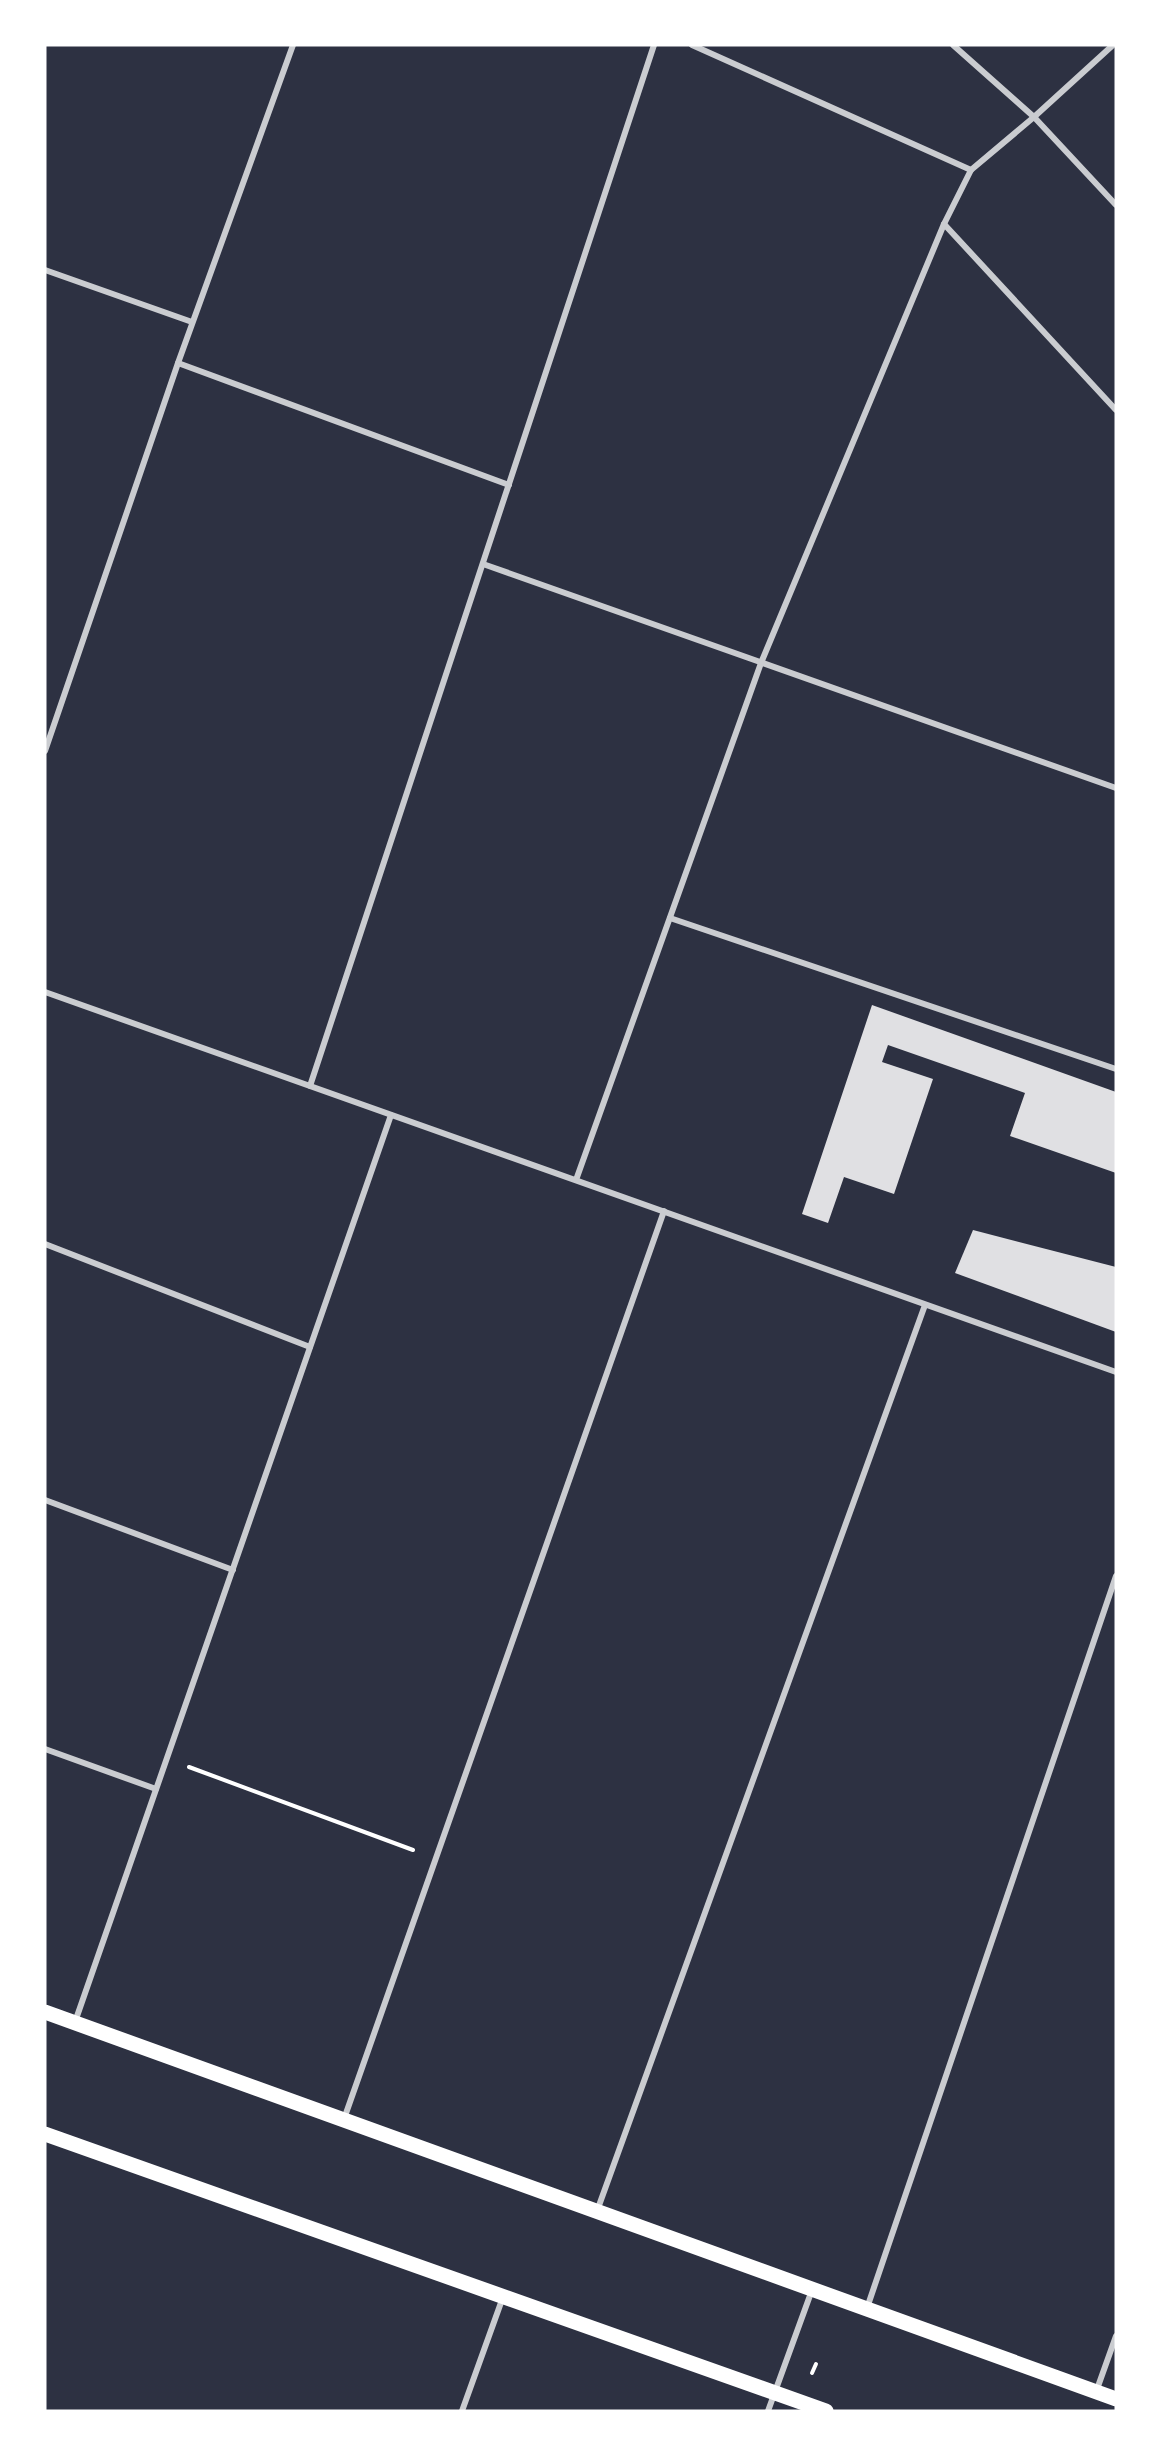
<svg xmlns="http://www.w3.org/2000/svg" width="1161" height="2456" viewBox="0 0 1161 2456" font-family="Ubuntu,sans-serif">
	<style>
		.building { fill: #e0e0e3 }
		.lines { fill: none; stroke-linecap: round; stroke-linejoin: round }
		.path { stroke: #fff; stroke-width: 4 }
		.minor { stroke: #caccd0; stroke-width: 6 }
		.primary { stroke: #fff; stroke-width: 15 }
	</style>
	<rect width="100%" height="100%" fill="#2d3142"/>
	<g class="building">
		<path d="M872,1005L1116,1092V1173L1010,1136L1025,1093L888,1045L882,1062L933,1079L894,1194L844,1177L828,1223L802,1214Z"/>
		<path d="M973,1230L1116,1267V1332L955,1273Z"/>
	</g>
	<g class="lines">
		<g class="path">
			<path d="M189,1767L413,1850"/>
			<path d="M812,2373L816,2364"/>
		</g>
		<g class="minor">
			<path d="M692,45L971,170"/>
			<path d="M953,45L1034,117L1116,205"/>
			<path d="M944,224L1116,410"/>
			<path d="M45,270L192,322"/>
			<path d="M178,363L509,485"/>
			<path d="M483,564L1116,788"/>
			<path d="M45,751L178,363L293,45"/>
			<path d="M670,918L1116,1069"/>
			<path d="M45,992L1116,1372"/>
			<path d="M310,1086L654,45"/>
			<path d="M576,1180L761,663L944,224L971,170L1034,117L1113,45"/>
			<path d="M45,1244L310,1347"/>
			<path d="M45,1500L233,1570"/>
			<path d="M45,1749L156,1789"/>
			<path d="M75,2022L391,1115"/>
			<path d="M344,2119L664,1211"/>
			<path d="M597,2211L925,1305"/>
			<path d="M867,2308L1116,1576"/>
			<path d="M1096,2392L1116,2336"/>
			<path d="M462,2411L503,2297"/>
			<path d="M768,2411L812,2290"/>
		</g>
		<g class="primary">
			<path d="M45,2012L1116,2399"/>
			<path d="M45,2134L826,2411"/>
		</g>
	</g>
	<rect width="1161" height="2456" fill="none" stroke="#ffffff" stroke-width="93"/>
</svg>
